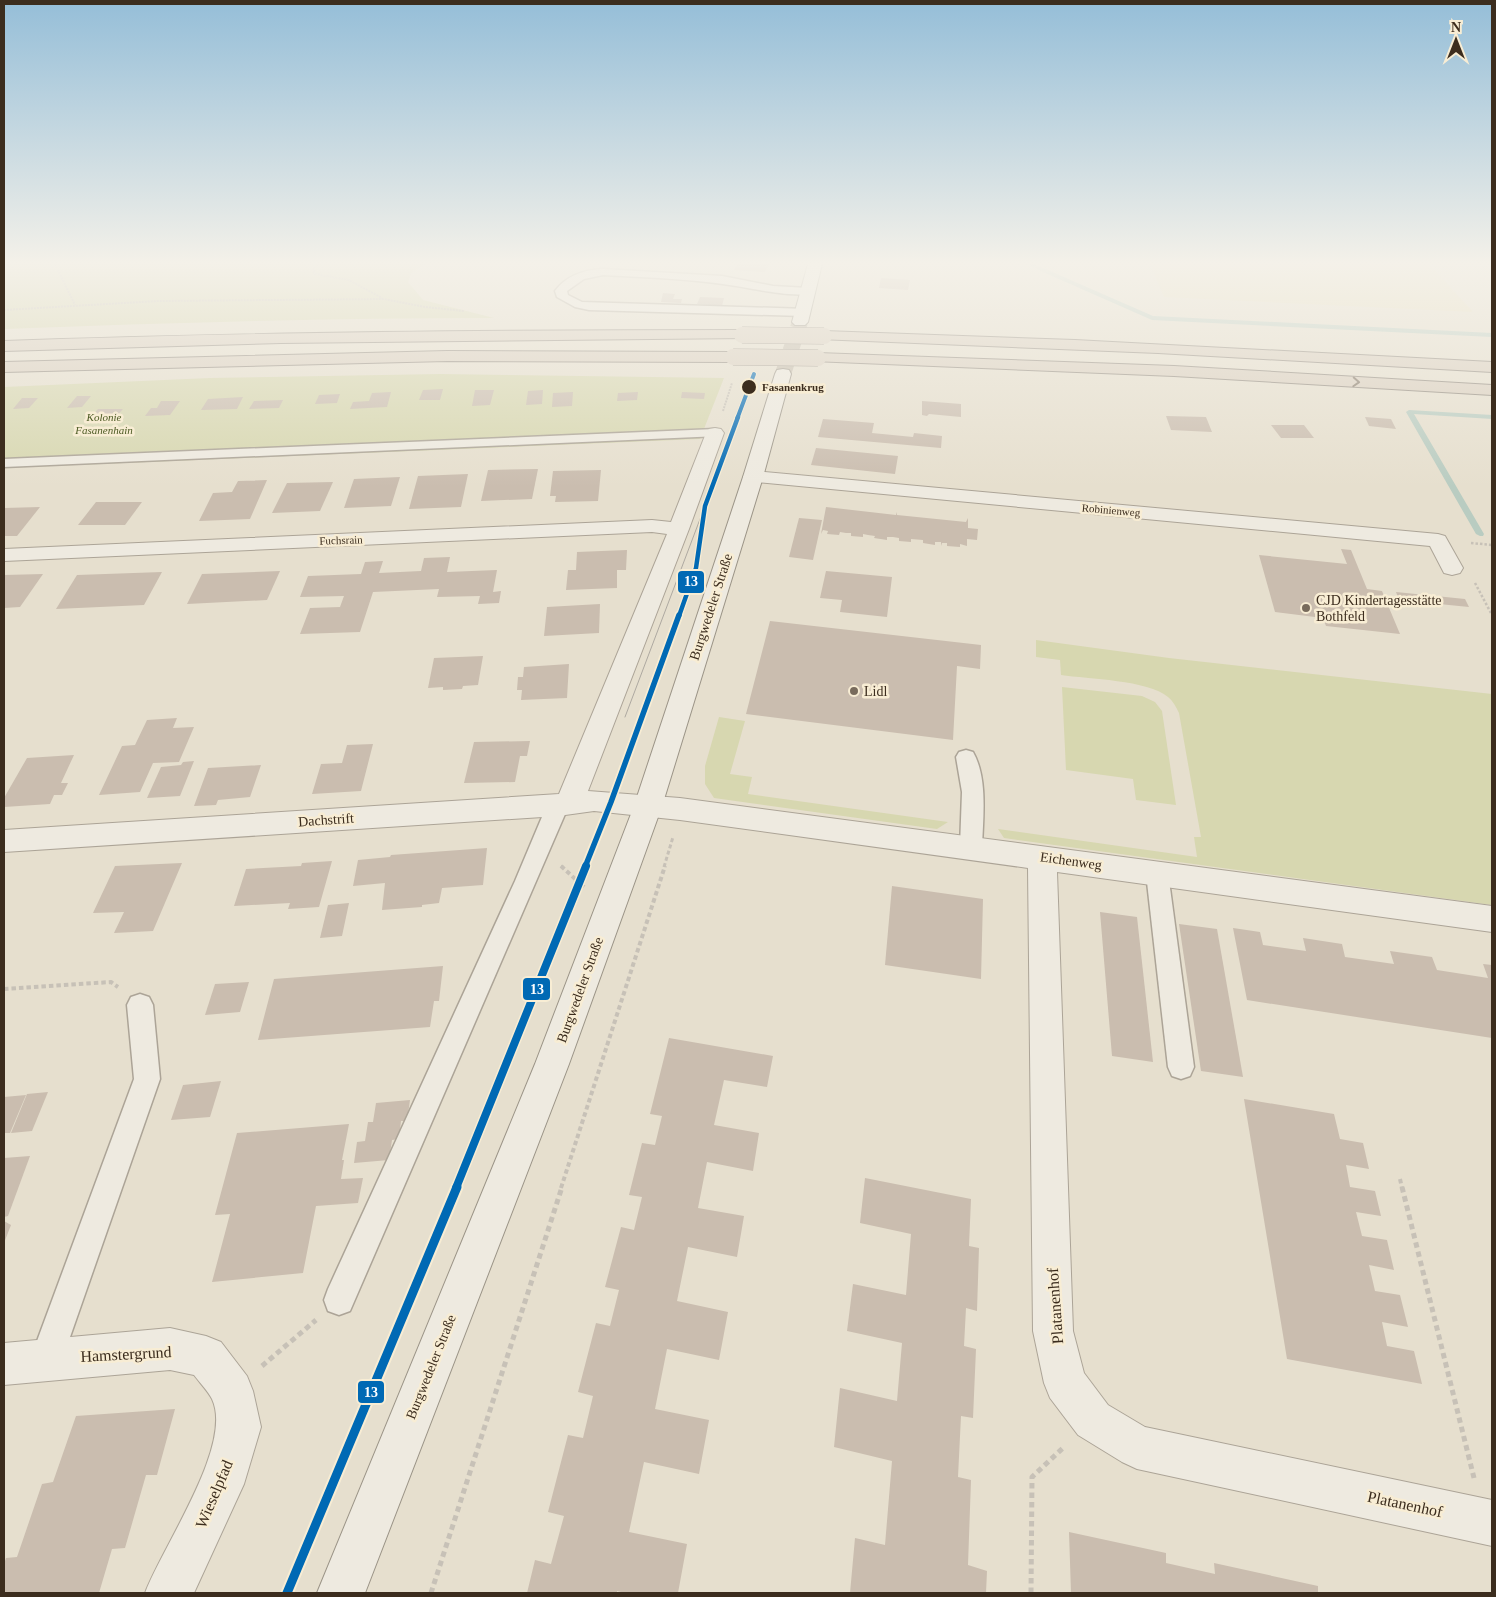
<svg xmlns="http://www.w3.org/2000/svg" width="1496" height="1597" viewBox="0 0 1496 1597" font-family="Georgia,serif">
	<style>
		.farmland { fill: #e7debe }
		.green { fill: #d7d7b0 }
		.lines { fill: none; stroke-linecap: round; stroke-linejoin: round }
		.stream { fill: #b9ccc1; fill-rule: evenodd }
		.building { fill: #cabdaf }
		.secondary-tunnel { stroke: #c4bbab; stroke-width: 16; stroke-dasharray: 16 8; stroke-linecap: butt }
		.service-casing { stroke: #aca497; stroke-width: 3 }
		.minor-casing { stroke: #aca497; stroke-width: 2 }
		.secondary-casing { stroke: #9b9487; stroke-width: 2 }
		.motorway-casing { stroke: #91897e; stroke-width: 2 }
		.path-far4 { stroke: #c7c1b7; stroke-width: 2; stroke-dasharray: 2 1; stroke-linecap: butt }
		.path-far3 { stroke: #c7c1b7; stroke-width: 2.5; stroke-dasharray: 2.5 2; stroke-linecap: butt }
		.path-far2 { stroke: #c7c1b7; stroke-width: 3; stroke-dasharray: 4 2.5; stroke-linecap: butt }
		.path-far1 { stroke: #c7c1b7; stroke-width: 4; stroke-dasharray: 4.5 3; stroke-linecap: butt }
		.path { stroke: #c7c1b7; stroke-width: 5; stroke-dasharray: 5.5 4; stroke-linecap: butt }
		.service { fill: #eeeae0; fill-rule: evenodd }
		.minor { fill: #eeeae0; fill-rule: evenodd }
		.secondary { fill: #eeeae0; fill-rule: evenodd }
		.motorway { fill: #dacfbf; fill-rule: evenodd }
		.tram { stroke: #aea9a1; stroke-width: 1 }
		.motorway-bridge-casing { stroke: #91897e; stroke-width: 17; stroke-linecap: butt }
		.motorway-bridge { stroke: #dacfbf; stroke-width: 16 }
		.tram-1-far4-casing { stroke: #f8edd4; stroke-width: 5.5 }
		.tram-1-far3-casing { stroke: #f8edd4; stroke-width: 7 }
		.tram-1-far2-casing { stroke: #f8edd4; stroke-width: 9 }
		.tram-1-far1-casing { stroke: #f8edd4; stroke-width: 11 }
		.tram-1-casing { stroke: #f8edd4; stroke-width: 13 }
		.tram-1-far4 { stroke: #0069b4; stroke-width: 4 }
		.tram-1-far3 { stroke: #0069b4; stroke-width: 4.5 }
		.tram-1-far2 { stroke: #0069b4; stroke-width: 5.5 }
		.tram-1-far1 { stroke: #0069b4; stroke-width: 8 }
		.tram-1 { stroke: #0069b4; stroke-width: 9 }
		.oneway { stroke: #837666 }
		.stop-dot { fill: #3c2d1e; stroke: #f8edd4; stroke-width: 2 }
		.poi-dot { fill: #786b5c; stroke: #f8edd4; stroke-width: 2 }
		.labels { text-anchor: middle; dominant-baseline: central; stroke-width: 5; stroke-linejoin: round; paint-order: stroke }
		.far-stop-label { font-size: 11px; font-weight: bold; fill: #3c2d1e; stroke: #f8edd4; text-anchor: start }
		.far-park-label { font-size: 11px; font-style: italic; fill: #4c5a23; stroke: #f8edd4 }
		.far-street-label { font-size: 11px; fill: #3c2d1e; stroke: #f8edd4 }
		.poi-label { font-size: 14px; fill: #3c2d1e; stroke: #f8edd4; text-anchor: start }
		.street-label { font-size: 14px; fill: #3c2d1e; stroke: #f8edd4 }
		.near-street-label { font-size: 16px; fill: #3c2d1e; stroke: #f8edd4 }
		.line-badge { stroke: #f8edd4; stroke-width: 2 }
		.badge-label { font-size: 14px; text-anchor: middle; font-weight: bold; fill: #fff }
	</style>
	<rect width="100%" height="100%" fill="#e6dfce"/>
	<path class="farmland" d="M1150,264H1429L1473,312L1164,297Z"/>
	<g class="green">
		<path d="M4,264H424L411,273L408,282L423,300L494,318C330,318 167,323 4,329Z"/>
		<path d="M440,374L724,378L700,439L4,468V387L210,378Z"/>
		<path d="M1036,640L1169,658L1492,694V905L1004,838L998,829L1197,857L1194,837H1201L1179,713C1176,707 1173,701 1168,697C1148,680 1088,679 1061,675L1060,660L1036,657Z"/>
		<path d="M1062,687L1142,696L1155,702L1162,711L1176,805L1136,800L1133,779L1066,770Z"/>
		<path d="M719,717L745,721L730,774L752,777L748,794L948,822L937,829L714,798L705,784V766Z"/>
	</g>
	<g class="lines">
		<g class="stream">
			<path d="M1028,264H1034L1153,316L1492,333V337L1152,320L1043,272Z"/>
			<path d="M1409,410L1492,415V419L1414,414L1484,534L1483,536H1480L1476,534L1406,412Z"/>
		</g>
	</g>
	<g class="building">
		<path d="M737,264H769L765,272L734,270Z"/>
		<path d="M881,278L910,280L908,290L879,288Z"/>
		<path d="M663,293L675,294L673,299H682L681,303L661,302Z"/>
		<path d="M700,297L724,298L722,306L697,304Z"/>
		<path d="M443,389L440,400H419L423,390Z"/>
		<path d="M475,390H494L490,405L472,406Z"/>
		<path d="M543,390L542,404L526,405L528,391Z"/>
		<path d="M391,392L387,407L350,409L353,402L369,401L372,393Z"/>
		<path d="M573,392L572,406L552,407L553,393Z"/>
		<path d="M638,392L637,400L617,401L618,393Z"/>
		<path d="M682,392L705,393L704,399L681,398Z"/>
		<path d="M340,394L337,403L315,404L319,395Z"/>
		<path d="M77,396H91L82,407L67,408Z"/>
		<path d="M243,397L237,409L201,410L208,399Z"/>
		<path d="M22,398H38L29,408L13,409Z"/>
		<path d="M283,400L279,408L249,409L254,401Z"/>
		<path d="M161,401H180L170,415L145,416L151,408H157Z"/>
		<path d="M922,401L961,404V417L929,414L927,416L922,415Z"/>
		<path d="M98,409H123L115,418H90Z"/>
		<path d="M1166,416L1206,417L1212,432L1171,430Z"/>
		<path d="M1365,417L1391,419L1396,429L1369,426Z"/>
		<path d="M823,419L874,423L872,433L913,437L914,433L942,436L941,448L818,437Z"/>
		<path d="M1271,425H1304L1314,438H1281Z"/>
		<path d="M816,448L898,456L895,474L811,465Z"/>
		<path d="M538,469L532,499L481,501L488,470Z"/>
		<path d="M601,470L598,501L555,502L556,496H550L553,471Z"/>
		<path d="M468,474L461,507L409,509L418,476Z"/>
		<path d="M400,477L391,506L344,508L354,479Z"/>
		<path d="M267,480L250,519L199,521L213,493L232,492L238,481Z"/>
		<path d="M333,482L320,511L272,513L287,483Z"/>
		<path d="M96,502H142L125,525H78Z"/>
		<path d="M40,507L17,536H4V508Z"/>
		<path d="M826,507L896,515L897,512V515L966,522L968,518V528L978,529L977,540L967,539V546L960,544V547L947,546V543H942L941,546V542H935V545L923,543V540L911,539V542L899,541V538L893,537H887V540L874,538L875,536L868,535L863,534V537L851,536V533H846L840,532L839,535L827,534L828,531L823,530L821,534Z"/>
		<path d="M799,518L822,520L813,560L789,557Z"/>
		<path d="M1341,549L1351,550L1367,589L1382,591L1400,634L1326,626L1323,618L1275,612L1259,555L1347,564Z"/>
		<path d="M627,550L626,570H617V588L566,590L568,570H576L577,552Z"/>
		<path d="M450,557L447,572L497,570L493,592L501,591L499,603L478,604L480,596L437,597L439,589L373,592L360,632L300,634L310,608L340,607L344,596L300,597L308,576L361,574L365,562L383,561L379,573L421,571L424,558Z"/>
		<path d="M280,571L267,600L187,604L202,574Z"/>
		<path d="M826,571L892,577L887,617L840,612L842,600L820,598Z"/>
		<path d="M162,572L144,605L56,609L77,575Z"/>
		<path d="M43,574L20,607L4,608V575Z"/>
		<path d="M1396,592L1465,599L1469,607L1399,600Z"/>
		<path d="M600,604L599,633L544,636L547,607Z"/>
		<path d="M770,621L981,645L980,669L957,666L953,740L746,714Z"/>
		<path d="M483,656L478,685L463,686L462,689L443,690V687L428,688L434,658Z"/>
		<path d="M569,664L567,698L521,700L522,690H517L518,677H523L524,667Z"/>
		<path d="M177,718L173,728L194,727L179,762L153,763L140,792L99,795L122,746L135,745L147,720Z"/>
		<path d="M530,741L527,756H520L515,782L464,783L474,742Z"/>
		<path d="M373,744L361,791L312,794L321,764L342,763L347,745Z"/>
		<path d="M74,755L61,783H68L62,795H54L50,804L4,807V798L27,758Z"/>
		<path d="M194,761L180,796L147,798L161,767L181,765L183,762Z"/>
		<path d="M261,765L250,797L218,800L216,805L194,806L208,768Z"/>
		<path d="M487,848L483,885L442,888L439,903L422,905V907L382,910L385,883L353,886L358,860L390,857L391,855Z"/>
		<path d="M332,861L319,907L288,909L290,903L234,906L246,869L301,866L302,863Z"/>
		<path d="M182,863L153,931L114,933L124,912L93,913L115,866Z"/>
		<path d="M892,886L983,899L981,979L885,965Z"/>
		<path d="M349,903L342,936L320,938L328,905Z"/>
		<path d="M1100,912L1137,917L1153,1062L1112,1056Z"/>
		<path d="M1179,924L1217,929L1243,1077L1201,1071Z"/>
		<path d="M1233,928L1260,932L1263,945L1306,951L1303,938L1342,944L1345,957L1394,964L1390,951L1432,957L1437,970L1488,978L1483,964L1492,965V1038L1247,1000Z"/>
		<path d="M443,966L439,1001H434L430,1027L258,1040L274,979Z"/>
		<path d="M249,982L240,1012L205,1015L215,984Z"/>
		<path d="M669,1038L773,1056L767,1087L724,1080L714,1125L759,1133L753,1171L707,1162L698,1208L744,1216L737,1257L688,1247L677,1301L728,1312L719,1360L667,1349L655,1409L709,1420L699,1474L644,1462L629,1532L687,1544L678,1593H625L617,1591V1593H527L535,1560L551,1564L564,1516L548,1512L568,1435L583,1438L593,1396L578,1392L596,1323L610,1326L619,1290L605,1287L621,1227L634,1230L642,1197L629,1195L642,1143L655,1145L662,1116L650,1114Z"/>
		<path d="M221,1081L210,1117L171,1120L183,1085Z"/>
		<path d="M48,1092L32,1131L11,1133L27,1094Z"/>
		<path d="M26,1095L10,1133H4V1097Z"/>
		<path d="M1244,1099L1334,1114L1340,1139L1363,1143L1369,1169L1346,1165L1350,1187L1375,1191L1381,1216L1356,1212L1362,1236L1387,1240L1394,1270L1369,1265L1375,1291L1400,1295L1408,1327L1382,1322L1387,1346L1414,1351L1422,1384L1287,1359Z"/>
		<path d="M410,1100L407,1121H401L399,1139L392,1140L389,1160L354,1163L357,1142L365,1141L368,1122H373L376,1103Z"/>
		<path d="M349,1124L342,1160H344L341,1179L363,1178L358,1203L316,1206L303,1273L212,1282L230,1214L215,1215L237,1133Z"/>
		<path d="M30,1156L8,1216L4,1217V1158Z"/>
		<path d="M865,1178L971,1199L969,1246L979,1248L977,1311L966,1308L964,1346L976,1349L973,1418L961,1416L958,1477L971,1480L968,1565L987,1571L986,1593H850L855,1538L885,1545L892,1461L834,1447L840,1388L897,1401L902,1343L847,1331L853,1284L906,1295L911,1234L860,1223Z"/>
		<path d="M4,1221L11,1225L4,1243Z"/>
		<path d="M175,1409L157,1475H146L125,1548L112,1549L99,1593H4V1564L6,1558L17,1557L42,1484L53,1482L76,1416Z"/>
		<path d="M1069,1532L1166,1553V1563L1215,1574L1214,1563L1318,1586V1593H1071Z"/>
	</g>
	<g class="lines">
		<path class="secondary-tunnel" d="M783,374L800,322"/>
		<g class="service-casing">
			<g id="service">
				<path d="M603,269L722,276L773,286L808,288L814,291C806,299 765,291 753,289C704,279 653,278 603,275L584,279L567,291L568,295L582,302L807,309L809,312L807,315L803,316L589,310L575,307L557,297L555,291C567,275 584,270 603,269Z"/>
				<path d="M715,429L720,430L722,433L720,436L4,467V459Z"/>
				<path d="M966,750L973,752C988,778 983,818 982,847L979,853L971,856L963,853L960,847L962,792L956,757L959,752Z"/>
				<path d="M558,797L566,799L569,805L350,1311L339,1315L328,1311L324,1300L328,1289L515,881L547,805L550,799Z"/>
				<path d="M1157,864L1165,867L1168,873L1194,1067L1190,1076L1181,1079L1172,1076L1168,1067L1146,873L1149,867Z"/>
				<path d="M140,994L149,997L153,1005L160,1079L62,1360L57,1371L46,1376L35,1371L30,1360L134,1079L127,1005L131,997Z"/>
			</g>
		</g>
		<g class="minor-casing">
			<g id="minor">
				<path d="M715,428L721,429L724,433L689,529L588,791L680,798L1492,906V932L1057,872L1073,1331L1084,1373L1108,1405L1145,1427L1492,1500V1546L1137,1469L1122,1462L1078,1435L1050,1398L1044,1383L1033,1331L1028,868L680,820L594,811L558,816L4,852V830L559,794L667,534L652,532L4,561V549L652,520L671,522L706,433L709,429Z"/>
				<path d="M753,471L1438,534L1445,536L1463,568L1460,573L1452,575L1444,573L1430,546L746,481L743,477L746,473Z"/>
				<path d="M170,1328L206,1336L221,1342L247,1376L253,1391L261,1427L244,1484L194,1593H145C162,1547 234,1445 212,1399C208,1391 200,1383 194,1375L170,1370L4,1385V1343Z"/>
			</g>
		</g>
		<g class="secondary-casing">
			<g id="secondary">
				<path d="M808,264H822L808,322L805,325H795L792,322Z"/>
				<path d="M783,369L789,370L791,374L763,477L662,806L569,1064L365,1593H317L535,1064L634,806L743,477L775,374L777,370Z"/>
			</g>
		</g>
		<g class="motorway-casing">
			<g id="motorway">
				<path d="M742,330L748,332L750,335L748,338L281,343L4,351V341C250,332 496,330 742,330Z"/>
				<path d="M824,331L1075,340L1492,362V372L1158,353L818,339L816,336L818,333Z"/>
				<path d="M447,351L733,352L739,354L741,357L739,360L733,362L447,361L4,372V362Z"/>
				<path d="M818,353L1174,366L1492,385V395L1174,376L812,361L810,358L812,355Z"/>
			</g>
		</g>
		<g class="path-far4">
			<path d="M55,264L75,305"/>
			<path d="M318,264L313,270L315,274L349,280L382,298"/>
			<path d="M4,310L158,301L384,299L425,307L464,311"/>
			<path d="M723,411L732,383"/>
		</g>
		<g class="path-far3">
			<path d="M1471,543L1492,545"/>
			<path d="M1475,583L1492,615"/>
		</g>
		<g class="path-far2">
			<path d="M561,866L563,867"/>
			<path d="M664,867L673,837"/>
		</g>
		<g class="path-far1">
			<path d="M561,866L584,887"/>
			<path d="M4,989L111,982L118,987"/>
			<path d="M1400,1179L1402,1188"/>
			<path d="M561,1188L665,866"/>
		</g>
		<g class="path">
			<path d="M1402,1187L1474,1478"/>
			<path d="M262,1366L316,1320"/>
			<path d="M431,1593L562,1187"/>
			<path d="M1031,1593L1032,1477L1065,1446"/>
		</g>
		<use href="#service" class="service"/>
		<use href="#minor" class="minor"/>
		<use href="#secondary" class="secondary"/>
		<use href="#motorway" class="motorway"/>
		<path class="tram" d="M625,717L705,506"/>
		<g class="motorway-bridge-casing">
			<g id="motorway-bridge">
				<path d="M742,335L824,336"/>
				<path d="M733,357L818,358"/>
			</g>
		</g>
		<use href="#motorway-bridge" class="motorway-bridge"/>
		<g class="tram-1-far4-casing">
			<path id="tram-1-far4" d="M737,419L754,374"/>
		</g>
		<g class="tram-1-far3-casing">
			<path id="tram-1-far3" d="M679,616L696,568L705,506L738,417"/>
		</g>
		<g class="tram-1-far2-casing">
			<path id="tram-1-far2" d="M585,867L611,802L679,615"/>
		</g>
		<g class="tram-1-far1-casing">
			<path id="tram-1-far1" d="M456,1188L586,866"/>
		</g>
		<g class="tram-1-casing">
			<path id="tram-1" d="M287,1593L457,1187"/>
		</g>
		<use href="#tram-1-far4" class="tram-1-far4"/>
		<use href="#tram-1-far3" class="tram-1-far3"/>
		<use href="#tram-1-far2" class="tram-1-far2"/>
		<use href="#tram-1-far1" class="tram-1-far1"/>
		<use href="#tram-1" class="tram-1"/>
	</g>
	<defs><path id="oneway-chevron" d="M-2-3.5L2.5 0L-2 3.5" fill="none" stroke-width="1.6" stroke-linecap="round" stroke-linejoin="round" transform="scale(1.25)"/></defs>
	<use class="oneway" href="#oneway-chevron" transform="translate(1356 382) rotate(3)"/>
	<linearGradient id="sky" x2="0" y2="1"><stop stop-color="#95bed8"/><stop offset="0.54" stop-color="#f4f1e9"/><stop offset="1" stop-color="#f4f1e9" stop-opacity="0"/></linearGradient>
	<rect width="1496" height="487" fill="url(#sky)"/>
	<circle class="stop-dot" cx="749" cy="387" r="8"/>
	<g class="poi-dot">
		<circle cx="1306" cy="608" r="5"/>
		<circle cx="854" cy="691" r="5"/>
	</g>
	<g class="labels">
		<g class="far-stop-label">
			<text x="762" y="387">Fasanenkrug</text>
		</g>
		<g class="far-park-label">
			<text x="104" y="417">Kolonie<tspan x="104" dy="13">Fasanenhain</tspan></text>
		</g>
		<g class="far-street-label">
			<text transform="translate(1111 510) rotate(5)">Robinienweg</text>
			<text transform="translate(341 540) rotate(-2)">Fuchsrain</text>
		</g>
		<g class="poi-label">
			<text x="1316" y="600">CJD Kindertagesstätte<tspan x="1316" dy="16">Bothfeld</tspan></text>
			<text x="864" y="691">Lidl</text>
		</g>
		<g class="street-label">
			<text transform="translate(711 607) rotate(-72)">Burgwedeler Straße</text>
			<text transform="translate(326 820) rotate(-4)">Dachstrift</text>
			<text transform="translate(1071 861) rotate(8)">Eichenweg</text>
			<text transform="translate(580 990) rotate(-70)">Burgwedeler Straße</text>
			<text transform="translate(431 1367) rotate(-68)">Burgwedeler Straße</text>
		</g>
		<g class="near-street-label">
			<text transform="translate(1055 1306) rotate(-94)">Platanenhof</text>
			<text transform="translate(126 1354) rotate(-3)">Hamstergrund</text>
			<text transform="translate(214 1494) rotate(-67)">Wieselpfad</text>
			<text transform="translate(1405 1504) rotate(12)">Platanenhof</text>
		</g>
	</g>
	<g class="line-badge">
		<rect x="677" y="570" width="28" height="24" rx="5" fill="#0069b4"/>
		<rect x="522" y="977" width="29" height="24" rx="5" fill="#0069b4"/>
		<rect x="357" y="1380" width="28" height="24" rx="5" fill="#0069b4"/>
	</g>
	<g class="badge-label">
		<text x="691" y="586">13</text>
		<text x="537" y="994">13</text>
		<text x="371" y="1397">13</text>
	</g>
	<rect width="1496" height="1597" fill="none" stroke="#3c2d1e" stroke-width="10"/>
	<g transform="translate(1456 40)" stroke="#f8edd4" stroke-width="4" paint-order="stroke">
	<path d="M0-4L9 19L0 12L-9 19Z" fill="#3c2d1e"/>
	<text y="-8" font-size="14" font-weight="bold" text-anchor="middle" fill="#3c2d1e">N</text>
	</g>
</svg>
